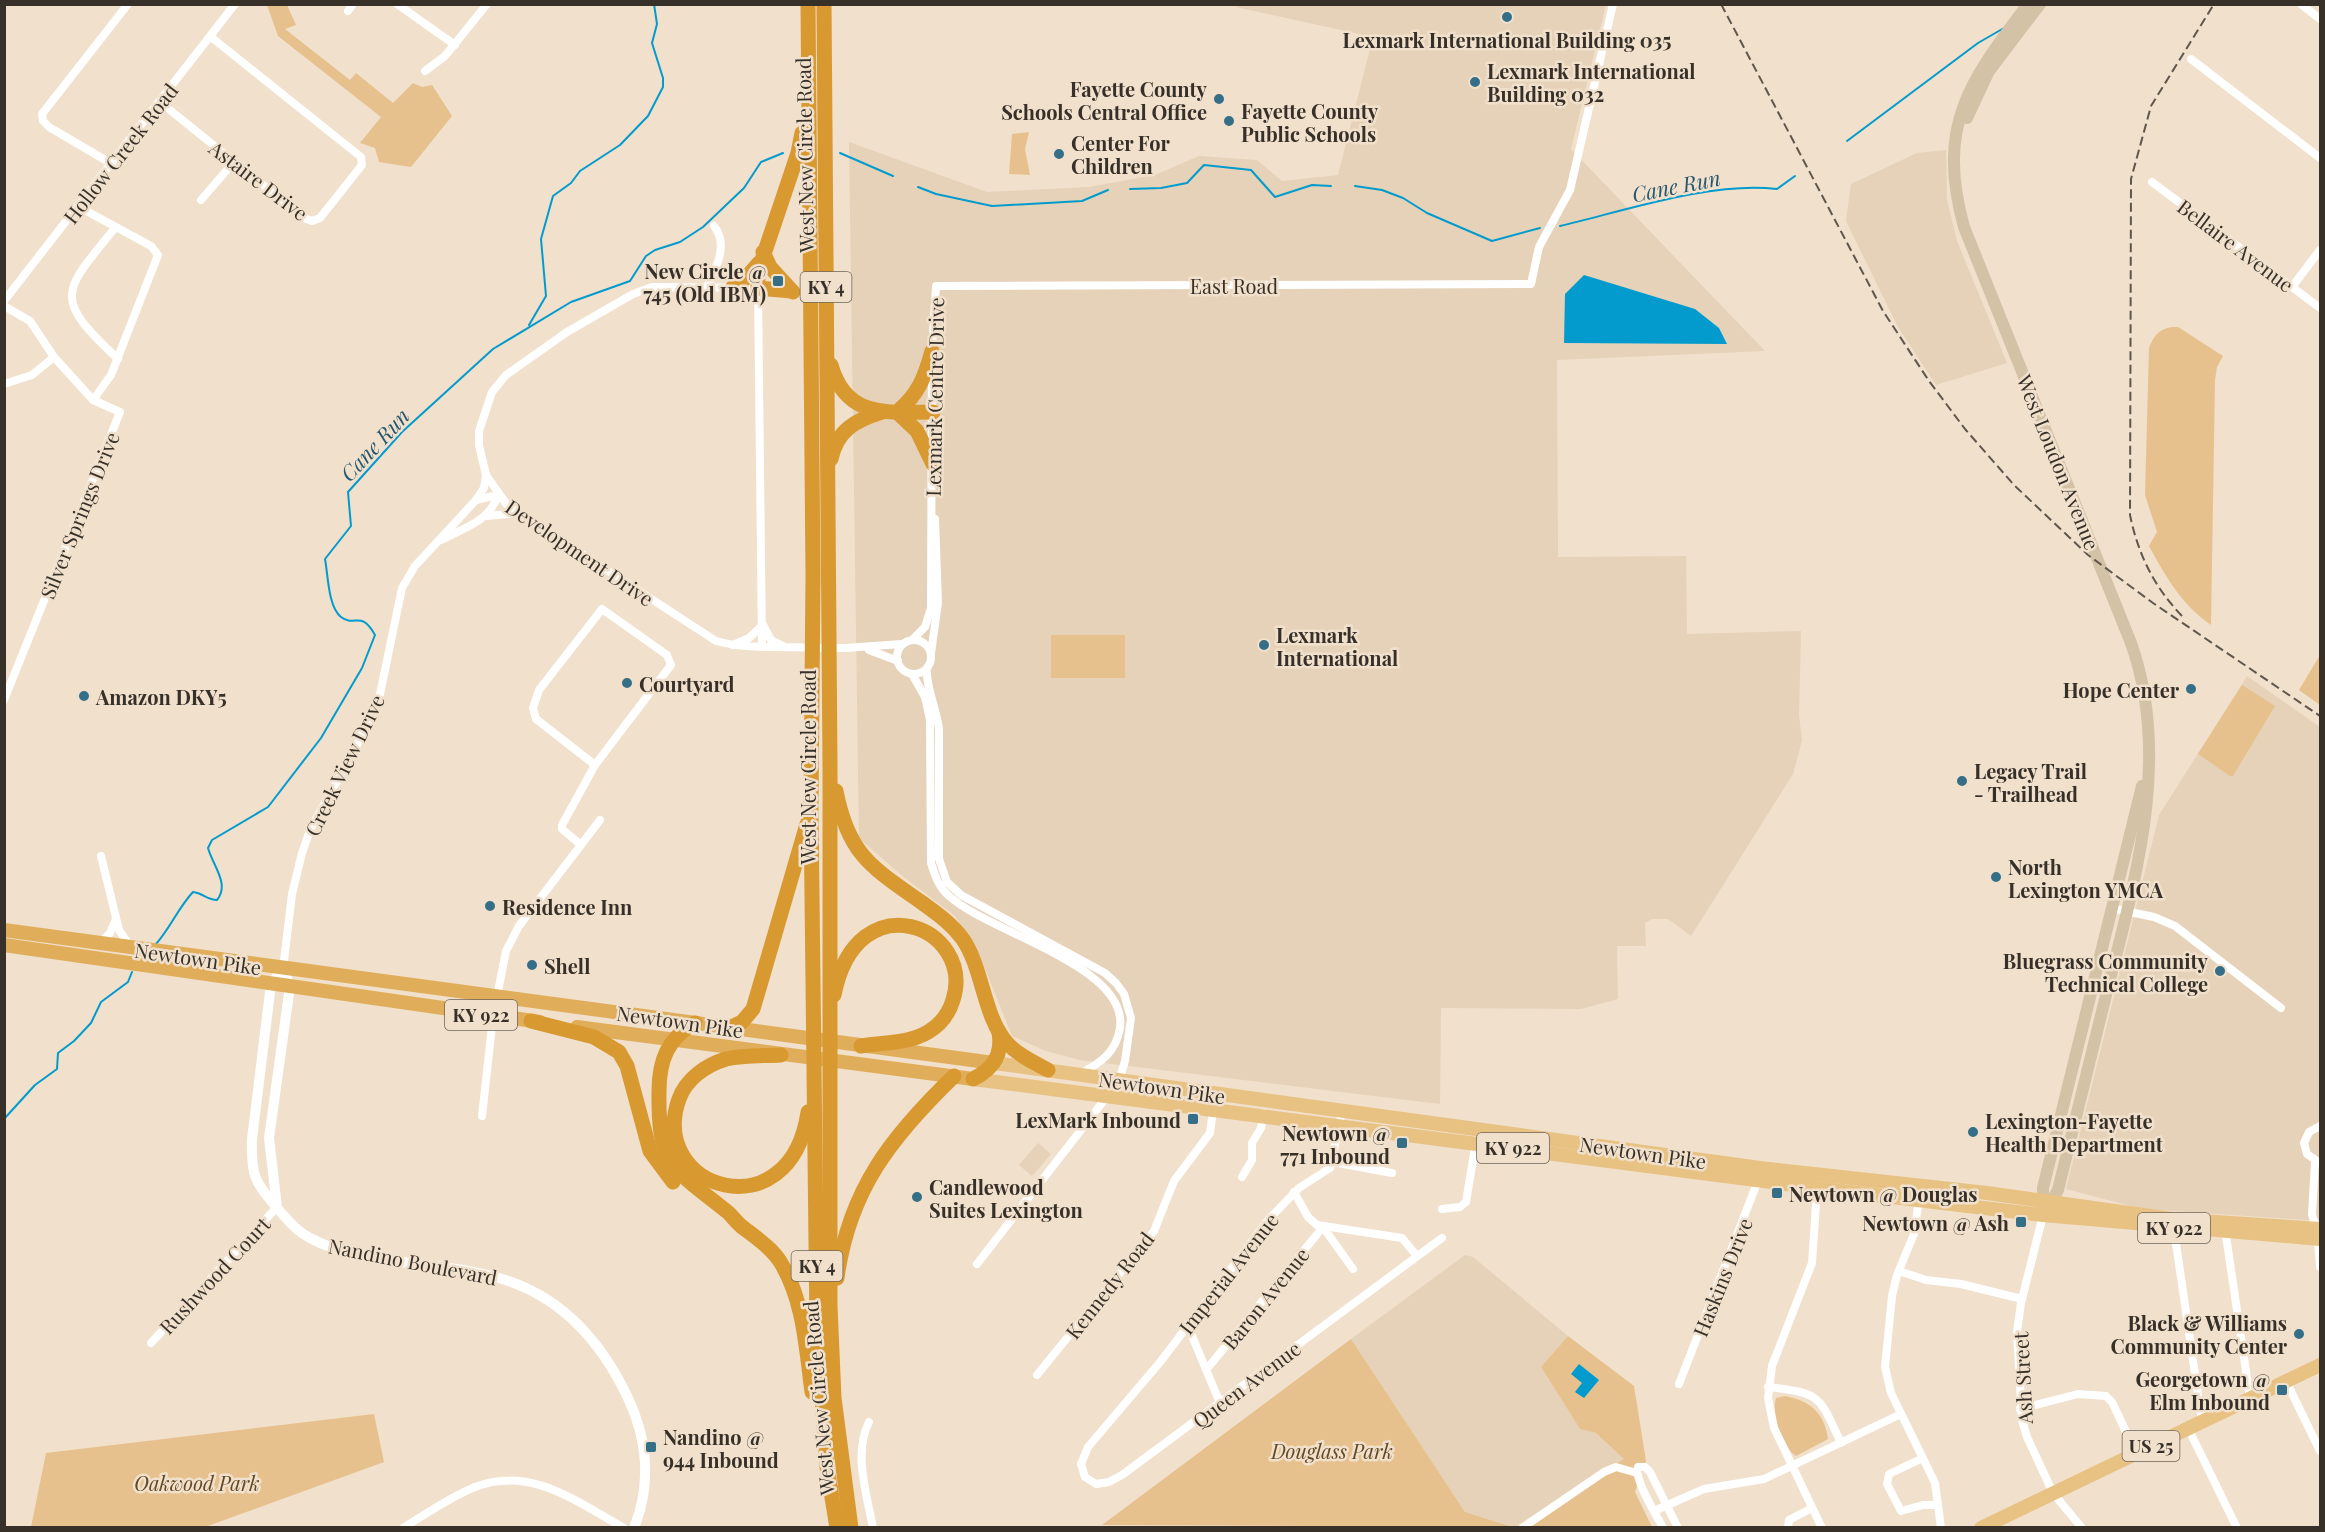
<svg xmlns="http://www.w3.org/2000/svg" width="2325" height="1532" viewBox="0 0 2325 1532" font-family="'Playfair Display',serif">
	<style>
		.built { fill: #e6d2b8 }
		.green { fill: #e7c18d }
		.water { fill: #039bcd }
		.lines { fill: none; stroke-linecap: round; stroke-linejoin: round }
		.stream { stroke: #039bcd; stroke-width: 2 }
		.minor { stroke: #fff; stroke-width: 8 }
		.tertiary { stroke: #fff; stroke-width: 10 }
		.secondary { stroke: #d4c2a7; stroke-width: 12 }
		.primary { stroke: #e8c283; stroke-width: 14 }
		.trunk { stroke: #e0ae5a; stroke-width: 14 }
		.motorway { stroke: #d99931; stroke-width: 15 }
		.rail { stroke: #5f574d; stroke-width: 2; stroke-dasharray: 9 4.5; stroke-linecap: butt }
		.poi-dot { fill: #356e87; stroke: #f0e0cc; stroke-width: 2 }
		.labels { text-anchor: middle; dominant-baseline: central; stroke-width: 5; stroke-linejoin: round; paint-order: stroke }
		.shield { fill: #f0e0cc; stroke: #6e655a; stroke-width: 1.5 }
		.shield-label { font-size: 18px; font-weight: bold; fill: #363029 }
		.poi-label { font-size: 20px; font-weight: bold; fill: #363029; stroke: #f0e0cc; text-anchor: start }
		.street-label { font-size: 20px; fill: #363029; stroke: #f0e0cc }
		.park-label { font-size: 20px; font-style: italic; fill: #634924; stroke: #f0e0cc }
		.water-label { font-size: 21px; font-style: italic; fill: #27576d; stroke: #f0e0cc }
	</style>
	<rect width="100%" height="100%" fill="#f0e0cc"/>
	<g class="built">
		<path d="M1238,5H1606L1571,149L1765,351L1557,360L1558,557L1686,556L1687,634L1801,631L1799,715L1802,740L1793,774L1691,936L1668,919H1652L1645,923L1646,946H1617L1618,999L1581,1009L1441,1008L1440,1104L1080,1060L1046,1051L1012,1036L980,956L955,916L900,874L859,838L849,142L987,192L1089,187L1155,175L1199,156L1257,160L1282,181L1338,175L1373,37L1236,7Z"/>
		<path d="M1946,150L1947,200L1957,241L2007,363L1936,385L1898,327L1846,221L1851,184L1917,153Z"/>
		<path d="M2247,676L2320,727V1221L2142,1209L2066,1189L2159,815Z"/>
		<path d="M1038,1143L1051,1154L1032,1176L1019,1165Z"/>
		<path d="M1465,1255L1473,1257L1568,1336L1541,1367L1580,1429L1596,1433L1625,1459L1514,1527L1465,1512L1351,1339Z"/>
	</g>
	<g class="green">
		<path d="M267,5H287L296,25L285,29L350,80L356,73L393,103L413,83L422,87L432,85L452,116L411,167L379,162L375,148L360,143L381,117L278,36Z"/>
		<path d="M1029,132L1025,149L1030,175L1009,174L1012,134Z"/>
		<path d="M2178,327L2223,356L2217,367L2215,380L2211,625C2181,604 2166,577 2149,546L2157,532L2145,495L2149,348C2154,334 2162,326 2178,327Z"/>
		<rect x="1051" y="635" width="74" height="43"/>
		<path d="M2320,655V705L2299,690Z"/>
		<path d="M2242,685L2275,706L2233,776H2230L2198,754Z"/>
		<path d="M1568,1336L1634,1386L1646,1461L1635,1492L1652,1527L1514,1528L1624,1459L1596,1433L1580,1429L1541,1367Z"/>
		<path d="M1351,1339L1465,1512L1513,1527L1102,1525Z"/>
		<path d="M1785,1396C1810,1401 1824,1412 1828,1439L1796,1456C1782,1448 1771,1413 1776,1398Z"/>
		<path d="M374,1414L384,1462L205,1527H31L46,1453Z"/>
	</g>
	<g class="water">
		<path d="M1584,275L1695,309L1719,328L1727,344L1564,343L1565,294Z"/>
		<path d="M1579,1364L1599,1380L1584,1398L1575,1392L1582,1383L1571,1374Z"/>
	</g>
	<g class="lines">
		<g class="stream">
			<path d="M1847,141L1978,43L2004,28"/>
			<path d="M840,153L893,176"/>
			<path d="M1355,186L1382,190L1403,198L1427,213L1492,241L1540,228"/>
			<path d="M918,187L936,194L992,206L1082,201L1108,190"/>
			<path d="M1130,189L1161,188L1187,183L1204,165L1251,170L1275,197L1312,185L1331,186"/>
			<path d="M1560,226C1624,211 1712,181 1777,189L1795,176"/>
			<path d="M529,325L546,296L541,239L553,196L571,183L580,171L620,145L648,116L663,87V78L652,43L657,24L654,4"/>
			<path d="M156,944C171,927 178,908 193,892C203,893 207,900 217,900C230,884 213,866 208,848L212,840L268,807L321,738L362,668L375,635C360,609 355,628 341,617C328,607 328,574 325,559L351,526L348,492L402,432L493,349L571,302L630,281L646,256L655,250L680,242L703,227L744,188L761,162L783,153"/>
			<path d="M4,1119L35,1085L57,1069L58,1053L74,1041L91,1023L101,1002L128,982L132,972"/>
		</g>
		<g class="minor">
			<path d="M397,4L455,45"/>
			<path d="M2301,4L2320,19"/>
			<path d="M348,11L353,4"/>
			<path d="M2191,59L2320,158"/>
			<path d="M425,71L445,56L487,4"/>
			<path d="M160,102L304,218L312,221L320,218L362,165L361,157L211,37"/>
			<path d="M112,164L49,127L43,121L42,114L128,4"/>
			<path d="M2152,182L2320,308"/>
			<path d="M201,200L233,163"/>
			<path d="M79,207L151,246L158,255L111,375L93,400"/>
			<path d="M115,228C62,293 52,297 118,359"/>
			<path d="M707,287C716,268 729,245 714,226"/>
			<path d="M2292,287L2320,250"/>
			<path d="M4,301L235,4"/>
			<path d="M4,306L30,321L54,357L93,400L120,412L4,700"/>
			<path d="M4,384L32,375L54,357"/>
			<path d="M476,500L484,488L486,475"/>
			<path d="M487,516L519,513"/>
			<path d="M913,639L925,627L931,608L932,351L936,286L1531,284L1539,247L1570,190L1613,4"/>
			<circle cx="914" cy="657" r="17"/>
			<path d="M733,645L749,638L763,625L771,640L783,646"/>
			<path d="M762,647L758,288L652,287L633,294L567,332L506,375L492,392L479,431V445L486,475L507,505L716,641C734,646 750,647 768,647L845,648L902,644"/>
			<path d="M869,650L898,661"/>
			<path d="M931,653L938,603L935,519"/>
			<path d="M927,668C925,685 937,710 939,729V859L947,882L961,895L1105,973L1116,983L1124,994L1131,1018L1125,1061L1119,1081L977,1264"/>
			<path d="M912,674L925,697L930,720L931,863C935,875 938,886 948,895C986,932 1129,965 1120,1028C1116,1053 1100,1063 1080,1074"/>
			<path d="M581,845L562,829V825L595,765L671,665L667,655L602,609L539,690L533,708L536,719L595,765"/>
			<path d="M101,856L119,930L130,946"/>
			<path d="M2111,908L2154,917L2175,926L2281,1008"/>
			<path d="M100,943L110,933L116,919"/>
			<path d="M283,969L292,894L302,853L310,830L356,747L380,694L402,588L415,566L476,500L498,495C490,521 464,528 441,540"/>
			<path d="M1342,1111L1330,1168L1299,1188L1269,1219L1161,1361L1088,1447L1081,1464L1085,1477L1096,1484L1109,1482L1122,1475L1442,1238"/>
			<path d="M482,1116L493,1017L506,951L519,926L600,820"/>
			<path d="M1333,1162L1392,1173"/>
			<path d="M2315,1162L2312,1215L2317,1229L2320,1267"/>
			<path d="M2320,1163L2307,1154L2304,1143L2309,1132L2320,1126"/>
			<path d="M1818,1174L1812,1263L1772,1366L1768,1398L1774,1428L1822,1528"/>
			<path d="M1242,1177L1252,1160V1143L1261,1128L1264,1113"/>
			<path d="M1294,1192L1308,1217L1317,1225L1402,1238L1417,1256"/>
			<path d="M1919,1199L1914,1234L1897,1275L1892,1296L1885,1367L1891,1393L1935,1483L1941,1528"/>
			<path d="M1442,1209L1460,1207L1466,1202L1476,1141"/>
			<path d="M2043,1215L2021,1303L2017,1332L2022,1420L2027,1437L2053,1493L2082,1528"/>
			<path d="M2173,1223L2202,1422"/>
			<path d="M2225,1229L2250,1398"/>
			<path d="M1899,1271L1926,1280L1961,1284L2022,1299"/>
			<path d="M1187,1324L1220,1403"/>
			<path d="M151,1343L277,1207"/>
			<path d="M1206,1370L1323,1227L1353,1269"/>
			<path d="M1037,1375L1154,1231L1174,1181L1210,1133L1215,1095"/>
			<path d="M2286,1381L2320,1451"/>
			<path d="M1679,1384L1759,1178"/>
			<path d="M1768,1387C1822,1393 1819,1396 1841,1443"/>
			<path d="M2020,1409L2078,1394L2106,1396L2112,1402L2136,1453"/>
			<path d="M869,1422C853,1453 867,1495 873,1528"/>
			<path d="M2188,1428L2237,1528"/>
			<path d="M1923,1458L1889,1474L1887,1484L1901,1511L1923,1505H1937"/>
			<path d="M1654,1511L1704,1489L1764,1479L1901,1414"/>
			<path d="M403,1528C426,1514 450,1497 475,1487C530,1465 577,1502 624,1528"/>
			<path d="M1522,1528L1604,1472L1616,1467L1637,1473"/>
			<path d="M1663,1528C1656,1514 1634,1480 1638,1467H1645L1650,1472L1678,1528"/>
			<path d="M1788,1528L1789,1520L1812,1508"/>
		</g>
		<path class="tertiary" d="M277,1207L269,1138L290,986L283,969L271,984L252,1139C251,1175 254,1181 277,1208C287,1219 296,1231 310,1238C367,1269 452,1259 514,1283C567,1303 603,1346 627,1396C647,1438 652,1483 634,1528"/>
		<g class="secondary">
			<path d="M2028,4C1969,82 1936,125 1964,227L2131,643C2172,758 2135,881 2106,995C2090,1060 2074,1125 2058,1190L2047,1209"/>
			<path d="M1967,118L1989,71L2040,4"/>
			<path d="M2043,1209V1188L2142,786"/>
		</g>
		<g class="primary">
			<path d="M994,1063L1760,1168L1987,1193L2172,1219L2320,1229"/>
			<path d="M973,1079L1817,1188L2043,1215L2320,1239"/>
			<path d="M1981,1528L2320,1365"/>
		</g>
		<g class="trunk">
			<path d="M4,930L994,1063"/>
			<path d="M4,945L540,1022"/>
			<path d="M577,1027L973,1079"/>
		</g>
		<g class="motorway">
			<path d="M808,4L813,575L811,809L817,1328L827,1467L837,1528"/>
			<path d="M824,4L830,765V1306L834,1398L851,1528"/>
			<path d="M763,252L770,267L793,292"/>
			<path d="M733,287L746,278L759,263"/>
			<path d="M792,291L758,288V272L798,153L802,133"/>
			<path d="M932,351C925,377 918,395 897,412L917,431L933,464"/>
			<path d="M831,365C846,419 888,412 933,412"/>
			<path d="M831,459C837,430 856,420 882,412"/>
			<path d="M836,791C848,854 871,867 921,902C936,913 951,923 962,938C983,967 983,1016 1007,1043C1018,1055 1033,1062 1048,1070"/>
			<path d="M834,995C857,879 976,927 953,1000C949,1013 940,1025 928,1032C908,1044 883,1042 861,1046"/>
			<path d="M531,1021L594,1037L619,1052L627,1066L650,1151L673,1182"/>
			<path d="M695,1023C668,1038 659,1060 659,1091C658,1165 671,1167 725,1210C731,1214 735,1221 741,1226C755,1237 772,1248 781,1263C804,1301 806,1348 812,1392"/>
			<path d="M729,1028L742,1022L753,1009L807,824"/>
			<path d="M781,1055C763,1056 744,1055 726,1059C706,1065 686,1079 679,1099C647,1189 790,1234 808,1112"/>
			<path d="M973,1079C993,1069 1003,1055 999,1032"/>
			<path d="M837,1278C849,1190 891,1137 954,1076"/>
		</g>
		<g class="rail">
			<path d="M1721,4L1883,311L1929,381L1965,429L2014,485L2088,555L2153,603L2320,716"/>
			<path d="M2182,616C2154,587 2138,554 2130,515L2131,179L2151,106L2214,4"/>
		</g>
	</g>
	<g class="poi-dot">
		<circle cx="1507" cy="17" r="6"/>
		<circle cx="1475" cy="82" r="6"/>
		<circle cx="1219" cy="99" r="6"/>
		<circle cx="1229" cy="121" r="6"/>
		<circle cx="1059" cy="154" r="6"/>
		<rect x="772" y="275" width="12" height="12" rx="3"/>
		<circle cx="1264" cy="645" r="6"/>
		<circle cx="627" cy="683" r="6"/>
		<circle cx="2191" cy="689" r="6"/>
		<circle cx="84" cy="696" r="6"/>
		<circle cx="1962" cy="781" r="6"/>
		<circle cx="1996" cy="877" r="6"/>
		<circle cx="490" cy="906" r="6"/>
		<circle cx="532" cy="965" r="6"/>
		<circle cx="2220" cy="971" r="6"/>
		<rect x="1187" y="1113" width="12" height="12" rx="3"/>
		<circle cx="1973" cy="1132" r="6"/>
		<rect x="1396" y="1137" width="12" height="12" rx="3"/>
		<rect x="1771" y="1187" width="12" height="12" rx="3"/>
		<circle cx="917" cy="1197" r="6"/>
		<rect x="2015" y="1216" width="12" height="12" rx="3"/>
		<circle cx="2299" cy="1334" r="6"/>
		<rect x="2276" y="1384" width="12" height="12" rx="3"/>
		<rect x="645" y="1441" width="12" height="12" rx="3"/>
	</g>
	<g class="labels">
		<g class="shield">
			<rect x="800.5" y="272" width="51" height="30" rx="4.5"/>
			<rect x="445" y="1000" width="72" height="30" rx="4.5"/>
			<rect x="1477" y="1133" width="72" height="30" rx="4.5"/>
			<rect x="2138" y="1213" width="72" height="30" rx="4.5"/>
			<rect x="791.5" y="1251" width="51" height="30" rx="4.5"/>
			<rect x="2122.5" y="1431" width="57" height="30" rx="4.5"/>
		</g>
		<g class="shield-label">
			<text x="826" y="287">KY 4</text>
			<text x="481" y="1015">KY 922</text>
			<text x="1513" y="1148">KY 922</text>
			<text x="2174" y="1228">KY 922</text>
			<text x="817" y="1266">KY 4</text>
			<text x="2151" y="1446">US 25</text>
		</g>
		<g class="poi-label">
			<text x="1507" y="39" text-anchor="middle">Lexmark International Building 035</text>
			<text x="1487" y="70">Lexmark International<tspan x="1487" dy="23">Building 032</tspan></text>
			<text x="1207" y="88" text-anchor="end">Fayette County<tspan x="1207" dy="23">Schools Central Office</tspan></text>
			<text x="1241" y="110">Fayette County<tspan x="1241" dy="23">Public Schools</tspan></text>
			<text x="1071" y="142">Center For<tspan x="1071" dy="23">Children</tspan></text>
			<text x="766" y="270" text-anchor="end">New Circle @<tspan x="766" dy="23">745 (Old IBM)</tspan></text>
			<text x="1276" y="634">Lexmark<tspan x="1276" dy="23">International</tspan></text>
			<text x="639" y="683">Courtyard</text>
			<text x="2179" y="689" text-anchor="end">Hope Center</text>
			<text x="96" y="696">Amazon DKY5</text>
			<text x="1974" y="770">Legacy Trail<tspan x="1974" dy="23">- Trailhead</tspan></text>
			<text x="2008" y="866">North<tspan x="2008" dy="23">Lexington YMCA</tspan></text>
			<text x="502" y="906">Residence Inn</text>
			<text x="2208" y="960" text-anchor="end">Bluegrass Community<tspan x="2208" dy="23">Technical College</tspan></text>
			<text x="544" y="965">Shell</text>
			<text x="1181" y="1119" text-anchor="end">LexMark Inbound</text>
			<text x="1985" y="1120">Lexington-Fayette<tspan x="1985" dy="23">Health Department</tspan></text>
			<text x="1390" y="1132" text-anchor="end">Newtown @<tspan x="1390" dy="23">771 Inbound</tspan></text>
			<text x="929" y="1186">Candlewood<tspan x="929" dy="23">Suites Lexington</tspan></text>
			<text x="1789" y="1193">Newtown @ Douglas</text>
			<text x="2009" y="1222" text-anchor="end">Newtown @ Ash</text>
			<text x="2287" y="1322" text-anchor="end">Black &amp; Williams<tspan x="2287" dy="23">Community Center</tspan></text>
			<text x="2270" y="1378" text-anchor="end">Georgetown @<tspan x="2270" dy="23">Elm Inbound</tspan></text>
			<text x="663" y="1436">Nandino @<tspan x="663" dy="23">944 Inbound</tspan></text>
		</g>
		<g class="street-label">
			<text transform="translate(120 153) rotate(-52)">Hollow Creek Road</text>
			<text transform="translate(804 155) rotate(-91)">West New Circle Road</text>
			<text transform="translate(259 180) rotate(37)">Astaire Drive</text>
			<text transform="translate(2236 245) rotate(37)">Bellaire Avenue</text>
			<text x="1234" y="285">East Road</text>
			<text transform="translate(934 397) rotate(-89)">Lexmark Centre Drive</text>
			<text transform="translate(2059 462) rotate(68)">West Loudon Avenue</text>
			<text transform="translate(79 515) rotate(-68)">Silver Springs Drive</text>
			<text transform="translate(580 552) rotate(34)">Development Drive</text>
			<text transform="translate(344 765) rotate(-64)">Creek View Drive</text>
			<text transform="translate(807 767) rotate(-90)">West New Circle Road</text>
			<text transform="translate(198 958) rotate(8)">Newtown Pike</text>
			<text transform="translate(680 1021) rotate(8)">Newtown Pike</text>
			<text transform="translate(1162 1087) rotate(8)">Newtown Pike</text>
			<text transform="translate(1643 1152) rotate(8)">Newtown Pike</text>
			<text transform="translate(413 1261) rotate(11)">Nandino Boulevard</text>
			<text transform="translate(1228 1273) rotate(-52)">Imperial Avenue</text>
			<text transform="translate(214 1275) rotate(-47)">Rushwood Court</text>
			<text transform="translate(1722 1277) rotate(-68)">Haskins Drive</text>
			<text transform="translate(1109 1285) rotate(-52)">Kennedy Road</text>
			<text transform="translate(1265 1298) rotate(-51)">Baron Avenue</text>
			<text transform="translate(2022 1378) rotate(-93)">Ash Street</text>
			<text transform="translate(1246 1384) rotate(-37)">Queen Avenue</text>
			<text transform="translate(818 1398) rotate(-95)">West New Circle Road</text>
		</g>
		<g class="park-label">
			<text x="1332" y="1450">Douglass Park</text>
			<text x="197" y="1482">Oakwood Park</text>
		</g>
		<g class="water-label">
			<text transform="translate(1676 185) rotate(-11)">Cane Run</text>
			<text transform="translate(374 444) rotate(-47)">Cane Run</text>
		</g>
	</g>
	<rect width="2325" height="1532" fill="none" stroke="#363029" stroke-width="12"/>
</svg>
